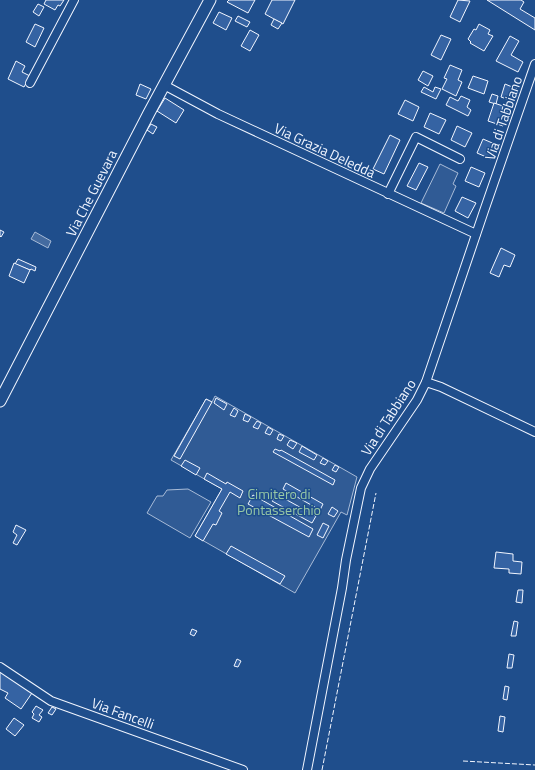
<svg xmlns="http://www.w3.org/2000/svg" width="535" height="770" viewBox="0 0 535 770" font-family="'Titillium Web',sans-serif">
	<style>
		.built { fill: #305b95; stroke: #a8bbd7 }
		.water { fill: #446ba0; stroke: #a8bbd7 }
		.building { fill: #3563a3; stroke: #f2f6ff }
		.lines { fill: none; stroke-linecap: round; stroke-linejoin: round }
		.street-casing { stroke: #f2f6ff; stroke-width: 10 }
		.secondary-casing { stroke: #f2f6ff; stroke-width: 13 }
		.street { stroke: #1f4e8c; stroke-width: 8 }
		.secondary { stroke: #1f4e8c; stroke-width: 11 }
		.fence { stroke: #f2f6ff; stroke-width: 1; stroke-dasharray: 5 2; stroke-linecap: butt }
		.labels { text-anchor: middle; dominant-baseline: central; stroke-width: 3; stroke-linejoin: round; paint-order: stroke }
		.street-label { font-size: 14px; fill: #f2f6ff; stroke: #1f4e8c }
		.park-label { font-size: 14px; fill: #97c8a6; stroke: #1f4e8c }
	</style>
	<rect width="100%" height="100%" fill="#1f4e8c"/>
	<g class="built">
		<path d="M440,164L458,173L453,184L456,186L444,213L421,203Z"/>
		<path d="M215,396L357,477L347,515L341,512L295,593L195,536L222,489L171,460L206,399L212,402Z"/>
		<path d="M188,489L211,502L190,538L147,513L157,496H163L167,490Z"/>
	</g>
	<path class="water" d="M35,232L51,241L48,248L31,239Z"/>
	<g class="building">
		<path d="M46,0H64L60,6L58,5L55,10L44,4Z"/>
		<path d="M229,0H255L248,13L227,2Z"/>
		<path d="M272,0H295L283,24L265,14Z"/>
		<path d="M458,0L470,1L460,22L450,17Z"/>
		<path d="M487,0H521L524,2L520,9L535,18V30Z"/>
		<path d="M38,4L44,7L39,16L33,12Z"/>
		<path d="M219,12L232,18L226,30L213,23Z"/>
		<path d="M238,16L250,22L247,27L235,21Z"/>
		<path d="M274,19L282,23L278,29L271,25Z"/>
		<path d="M35,24L44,28L35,47L26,42Z"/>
		<path d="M479,24L490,30L488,34L493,36L484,51L470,43L471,42L468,39L474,29L476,30Z"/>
		<path d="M250,30L259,35L250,51L241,46Z"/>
		<path d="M441,35L451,39L441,60L431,55Z"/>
		<path d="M510,36L519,41L511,55L523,62L518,72L496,61Z"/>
		<path d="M16,61L25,66L22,72L30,76L24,87L8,79Z"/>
		<path d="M450,65L462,70L458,80L462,82L456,96L442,89L447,79L444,78Z"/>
		<path d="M423,71L433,76L428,86L418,80Z"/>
		<path d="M473,76L488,81L484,94L468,88Z"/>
		<path d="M140,84L151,89L146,99L136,95Z"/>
		<path d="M505,84L517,89L512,101L501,97Z"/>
		<path d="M424,87L433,92L435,87L441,89L436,99L421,92Z"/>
		<path d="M492,94L498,96L496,104L489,102Z"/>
		<path d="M461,96L470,100L467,107L471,110L468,116L446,105L450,97L458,101Z"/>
		<path d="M165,98L184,110L176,123L157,111Z"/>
		<path d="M405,100L419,107L413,121L398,114Z"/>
		<path d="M494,103L503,106L502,110L508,112L503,126L488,121Z"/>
		<path d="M430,113L446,120L439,134L424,127Z"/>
		<path d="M151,124L157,127L153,134L147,130Z"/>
		<path d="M457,126L472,133L465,147L451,140Z"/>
		<path d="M390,135L400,140L384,174L373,169Z"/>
		<path d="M483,139L497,145L491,159L477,153Z"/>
		<path d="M419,163L428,167L416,190L407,186Z"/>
		<path d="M471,167L485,173L479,187L465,181Z"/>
		<path d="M462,197L476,203L468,218L455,211Z"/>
		<path d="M0,230L4,232L1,237L0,236Z"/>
		<path d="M501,248L515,255L510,267L504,265L499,277L490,273Z"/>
		<path d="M18,259L36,267L35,271L31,269L30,270L15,264Z"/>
		<path d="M14,263L30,270L24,283L9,276Z"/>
		<path d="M216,398L227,404L224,410L214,403Z"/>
		<path d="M206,399L212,402L180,459L174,456Z"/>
		<path d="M234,408L238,411L235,417L230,415Z"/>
		<path d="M245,414L251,417L248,422L243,420Z"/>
		<path d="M257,421L261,423L258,429L253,427Z"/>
		<path d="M268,427L273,430L270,435L265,433Z"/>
		<path d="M279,434L284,436L281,441L277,439Z"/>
		<path d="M290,440L297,443L293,449L287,445Z"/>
		<path d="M302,446L317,455L314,460L299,452Z"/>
		<path d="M275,449L280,451L281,450L335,480L333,485L273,452Z"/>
		<path d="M323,458L328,461L325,465L320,463Z"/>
		<path d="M185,460L200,468L196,475L181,466Z"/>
		<path d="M335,465L339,467L336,472L332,470Z"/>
		<path d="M207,473L226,484L227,482L243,491L240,498L230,492L219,511L222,513L216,525L213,524L203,541L195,536L222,489L204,479Z"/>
		<path d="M286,483L323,504L320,510L283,489Z"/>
		<path d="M276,494L316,516L312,523L272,501Z"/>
		<path d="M253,495L313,529L309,537L248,504Z"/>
		<path d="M332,507L338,511L334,517L328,514Z"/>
		<path d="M323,523L329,526L323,538L317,535Z"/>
		<path d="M16,525L26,530L17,545L13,543L17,535L13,532Z"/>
		<path d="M231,546L285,576L280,584L226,554Z"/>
		<path d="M496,552L513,554V561L522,562L521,574L509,573V569L494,568Z"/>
		<path d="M518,590H523L522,603L516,602Z"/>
		<path d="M514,621L518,622L516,636H511Z"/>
		<path d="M192,629L197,631L194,636L190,634Z"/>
		<path d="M509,654L514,655L512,668H507Z"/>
		<path d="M237,659L241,661L238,667L234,666Z"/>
		<path d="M0,671L16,680L32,693L21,709L5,698L8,693L0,689Z"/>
		<path d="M505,686L509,687L507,700L503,699Z"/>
		<path d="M36,706L43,710L39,715L42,717L39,722L32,718L34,714L32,712Z"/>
		<path d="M52,707L56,709L52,715L48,713Z"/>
		<path d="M500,716L505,717L503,732L498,731Z"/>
		<path d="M14,718L24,725L15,736L6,729Z"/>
	</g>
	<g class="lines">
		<g class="street-casing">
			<g id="street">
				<path d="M30,83L74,0"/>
				<path d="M164,85L218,114L476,234"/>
				<path d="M388,194L416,137L460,159"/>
				<path d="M426,382L441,387L535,432"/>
				<path d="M0,667L51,701L243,770"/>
				<path d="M307,770L342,588L346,560L361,488L370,469L417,400L426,382L484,211L535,64"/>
			</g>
		</g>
		<g class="secondary-casing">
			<path id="secondary" d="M0,401L149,113L210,0"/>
		</g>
		<use href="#street" class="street"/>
		<use href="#secondary" class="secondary"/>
		<g class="fence">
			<path d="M463,761L535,765"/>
			<path d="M322,770L376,493"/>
		</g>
	</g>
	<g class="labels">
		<g class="street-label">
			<text transform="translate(503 118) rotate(-71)">Via di Tabbiano</text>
			<text transform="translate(325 150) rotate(25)">Via Grazia Deledda</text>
			<text transform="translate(91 193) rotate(-63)">Via Che Guevara</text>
			<text transform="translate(388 417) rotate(-57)">Via di Tabbiano</text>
			<text transform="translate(123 713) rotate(20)">Via Fancelli</text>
		</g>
		<g class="park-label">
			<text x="279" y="493">Cimitero di<tspan x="279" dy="16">Pontasserchio</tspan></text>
		</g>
	</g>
</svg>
